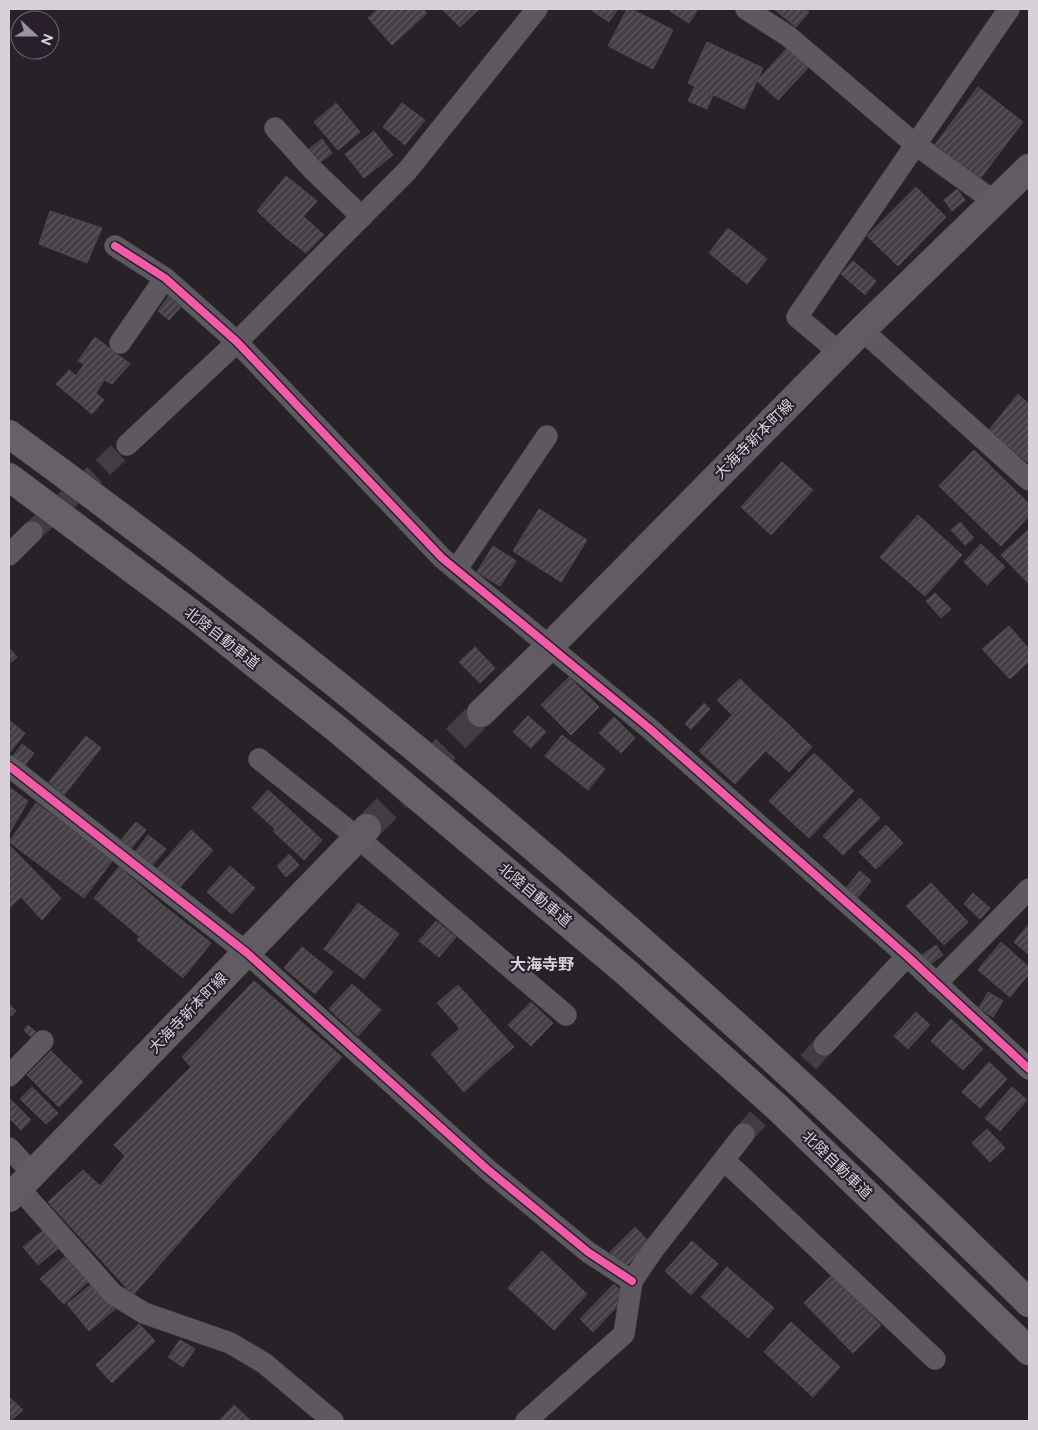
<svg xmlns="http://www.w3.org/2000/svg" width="1038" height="1430" viewBox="0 0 1038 1430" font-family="Figtree,'Noto Sans JP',sans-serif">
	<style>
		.building { fill: url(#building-hatch); stroke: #4f4a50 }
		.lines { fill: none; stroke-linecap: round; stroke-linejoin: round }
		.minor-tunnel { stroke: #423c43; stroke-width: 21; stroke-dasharray: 21 11; stroke-linecap: butt }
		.secondary-tunnel { stroke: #423c43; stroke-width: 28; stroke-dasharray: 28 14; stroke-linecap: butt }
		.minor-casing { stroke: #423f44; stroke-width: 22 }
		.secondary-casing { stroke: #423f44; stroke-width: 29 }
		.motorway-casing { stroke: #423f44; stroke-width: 29 }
		.minor { stroke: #5e5960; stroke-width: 21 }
		.secondary { stroke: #625b64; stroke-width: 28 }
		.motorway { stroke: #676069; stroke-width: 28 }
		.cycleway-casing { stroke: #291e2c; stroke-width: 11 }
		.cycleway { stroke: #f35aa7; stroke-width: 8 }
		.labels { text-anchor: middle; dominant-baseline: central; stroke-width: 4; stroke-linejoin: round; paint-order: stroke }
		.street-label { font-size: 15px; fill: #d8d1da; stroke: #291e2c }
		.neighbourhood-label { font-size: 16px; font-weight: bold; fill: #d8d1da; stroke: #291e2c }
	</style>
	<defs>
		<pattern id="building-hatch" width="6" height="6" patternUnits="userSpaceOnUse" patternTransform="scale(1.25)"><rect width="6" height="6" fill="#443f45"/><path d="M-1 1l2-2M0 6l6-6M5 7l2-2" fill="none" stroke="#5e5a5f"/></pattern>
	</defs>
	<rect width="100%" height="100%" fill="#272228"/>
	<g class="building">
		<path d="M378,9H423L427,13L392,45L368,18Z"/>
		<path d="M442,9H479L460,27Z"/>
		<path d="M590,9H618L609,22Z"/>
		<path d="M627,9H631L673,30L653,69L608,46Z"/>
		<path d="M671,9H698L689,23L670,11Z"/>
		<path d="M774,9H805L809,12L796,27Z"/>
		<path d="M707,42L763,68L744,109L688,83Z"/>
		<path d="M787,48L808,68L778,100L757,81Z"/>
		<path d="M695,86L713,95L707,109L688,101Z"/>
		<path d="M978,87L1023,122L979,180L934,146Z"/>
		<path d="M336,103L360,132L338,150L314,122Z"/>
		<path d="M402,103L425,120L405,145L383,127Z"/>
		<path d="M374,131L393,155L364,178L345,154Z"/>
		<path d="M322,139L332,153L319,163L309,149Z"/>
		<path d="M286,176L317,201L285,237L257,211Z"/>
		<path d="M916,187L946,217L898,266L867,236Z"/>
		<path d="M957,189L965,200L952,211L944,200Z"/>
		<path d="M50,211L102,228L87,263L39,244Z"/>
		<path d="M303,216L324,235L306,253L285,237Z"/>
		<path d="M728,228L767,259L747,284L709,253Z"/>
		<path d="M853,261L876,281L865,295L841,274Z"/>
		<path d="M169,296L181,307L169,320L158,311Z"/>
		<path d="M95,337L130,364L112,384L104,380L96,393L104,400L92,414L56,384L69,370L76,376L84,364L78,361Z"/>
		<path d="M1018,394L1029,404V459L1027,462L989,430Z"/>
		<path d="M974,450L1029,504V516L1001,546L939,486Z"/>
		<path d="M782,462L813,490L771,535L741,507Z"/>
		<path d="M539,509L587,540L561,582L513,551Z"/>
		<path d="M918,515L962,555L925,596L880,557Z"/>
		<path d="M960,522L974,538L965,545L951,530Z"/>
		<path d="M1029,529V584L1001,555Z"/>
		<path d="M981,544L1005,567L987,585L964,562Z"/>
		<path d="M493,546L516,561L500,586L477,572Z"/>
		<path d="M935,593L951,609L941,618L926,601Z"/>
		<path d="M1009,626L1029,649V661L1010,679L982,649Z"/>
		<path d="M475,647L495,668L480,683L459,662Z"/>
		<path d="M9,648L17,657L9,664Z"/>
		<path d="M569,677L599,707L571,735L541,705Z"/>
		<path d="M740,679L753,692L731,714L717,700Z"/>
		<path d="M753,692L789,725L735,784L699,751Z"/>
		<path d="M704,703L710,709L691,729L685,724Z"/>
		<path d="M528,716L546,732L531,748L513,732Z"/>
		<path d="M614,717L635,738L621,753L599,733Z"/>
		<path d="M9,720L25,733L9,754Z"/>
		<path d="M789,725L812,747L789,772L766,751Z"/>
		<path d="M562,735L605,769L588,790L545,756Z"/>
		<path d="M86,736L101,748L64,795L49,782Z"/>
		<path d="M22,744L34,753L22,769L10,760Z"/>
		<path d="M814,753L854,791L809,838L769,801Z"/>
		<path d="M9,787L28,801L9,834Z"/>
		<path d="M268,790L291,811L275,829L252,808Z"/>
		<path d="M860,798L880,818L843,855L823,836Z"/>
		<path d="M36,803L113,860L84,898L9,842Z"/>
		<path d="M291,811L322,840L304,860L273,831Z"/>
		<path d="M136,822L146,830L130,850L120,841Z"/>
		<path d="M886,825L903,843L876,869L859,852Z"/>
		<path d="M191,830L213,850L178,889L156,870Z"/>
		<path d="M148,835L166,849L152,866L135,852Z"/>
		<path d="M9,845L61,898L42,920L21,897L9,908Z"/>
		<path d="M289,854L299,865L286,877L277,866Z"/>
		<path d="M230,866L255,888L232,914L207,892Z"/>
		<path d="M119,867L164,906L139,936L94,898Z"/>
		<path d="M860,871L871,881L857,898L846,888Z"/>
		<path d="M931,883L968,922L944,945L906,906Z"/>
		<path d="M973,893L990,908L980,919L964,904Z"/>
		<path d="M358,903L399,934L364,979L324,949Z"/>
		<path d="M164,906L211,943L183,978L137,940Z"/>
		<path d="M436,921L456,937L439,957L419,941Z"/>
		<path d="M1029,924V955L1014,942Z"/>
		<path d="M1001,942L1029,967V974L1010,997L978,970Z"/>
		<path d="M936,945L943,955L929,965L922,955Z"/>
		<path d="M302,947L333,972L315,994L284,968Z"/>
		<path d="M254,981L342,1057L133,1295L48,1202L83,1170L100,1186L125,1156L114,1145L191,1067L182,1057Z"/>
		<path d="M352,984L381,1010L358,1036L329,1009Z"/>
		<path d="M458,985L514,1047L493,1065L437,1003Z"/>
		<path d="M988,992L1003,1001L993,1017L979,1008Z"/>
		<path d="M531,1002L553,1023L531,1046L508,1025Z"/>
		<path d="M9,1004L16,1011L10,1017L9,1015Z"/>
		<path d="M916,1012L930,1025L908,1049L894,1036Z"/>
		<path d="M951,1019L983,1049L963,1070L931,1041Z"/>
		<path d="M28,1025L38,1034L33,1039L24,1030Z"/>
		<path d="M460,1028L493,1065L464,1092L431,1054Z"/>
		<path d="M51,1051L83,1082L59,1107L27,1075Z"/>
		<path d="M989,1062L1007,1079L980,1108L962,1092Z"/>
		<path d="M32,1087L58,1113L46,1124L20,1099Z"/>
		<path d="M1012,1087L1027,1100L1000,1131L985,1118Z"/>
		<path d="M9,1098L31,1120L21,1130L9,1118Z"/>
		<path d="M987,1129L1005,1148L990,1162L972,1143Z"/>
		<path d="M635,1227L650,1243L625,1267L610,1252Z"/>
		<path d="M45,1229L60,1247L38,1265L23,1247Z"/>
		<path d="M692,1241L718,1264L691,1295L665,1271Z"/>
		<path d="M542,1251L587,1294L554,1330L508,1288Z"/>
		<path d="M67,1255L90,1280L64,1304L40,1279Z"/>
		<path d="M727,1267L774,1308L748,1338L701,1297Z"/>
		<path d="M832,1275L881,1325L853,1353L804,1303Z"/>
		<path d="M93,1283L115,1309L89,1331L67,1304Z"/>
		<path d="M614,1284L626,1297L593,1332L580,1319Z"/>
		<path d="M791,1322L840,1367L813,1397L764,1352Z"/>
		<path d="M139,1324L155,1341L112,1383L96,1365Z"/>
		<path d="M180,1340L195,1349L183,1367L168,1357Z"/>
		<path d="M9,1397L23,1410L10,1421H9Z"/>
		<path d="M234,1405L251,1421H219Z"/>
	</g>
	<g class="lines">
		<g class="minor-tunnel">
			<path d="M32,532L127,445"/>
			<path d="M744,1134L824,1045"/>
		</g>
		<path class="secondary-tunnel" d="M367,828L481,713"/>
		<g class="minor-casing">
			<g id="minor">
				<path d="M746,9L788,36L916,145L995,202"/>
				<path d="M275,128L312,169L362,217"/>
				<path d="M115,246L165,278L237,342L442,558L649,728L907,956L1029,1069"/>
				<path d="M862,330L1029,480"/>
				<path d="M120,343L165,278"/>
				<path d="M840,353L797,317L1009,9"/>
				<path d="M127,445L237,342L407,171L537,9"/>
				<path d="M9,555L32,532"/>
				<path d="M456,570L547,436"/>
				<path d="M259,759L358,838L566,1015"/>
				<path d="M9,766L247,953L487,1169L588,1252L632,1281"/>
				<path d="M936,984L1029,889"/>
				<path d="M824,1045L907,956"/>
				<path d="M9,1076L43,1041"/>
				<path d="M9,1148L33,1174"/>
				<path d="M724,1160L935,1359"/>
				<path d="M19,1188L113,1294L144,1313L230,1343L264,1363L333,1421"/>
				<path d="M526,1421L624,1334L632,1281L653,1250L744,1134"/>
			</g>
		</g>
		<g class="secondary-casing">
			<g id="secondary">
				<path d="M481,713L551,645L862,330L1029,168"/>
				<path d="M9,1198L367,828"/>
			</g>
		</g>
		<g class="motorway-casing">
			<g id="motorway">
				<path d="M9,434C371,697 711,988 1029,1303"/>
				<path d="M9,477L195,616L337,729L626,972L777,1107L1029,1351"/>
			</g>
		</g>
		<use href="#minor" class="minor"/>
		<use href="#secondary" class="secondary"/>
		<use href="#motorway" class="motorway"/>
		<g class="cycleway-casing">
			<g id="cycleway">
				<path d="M115,246L165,278L237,342L442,558L649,728L907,956L1029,1069"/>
				<path d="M9,766L247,953L487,1169L588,1252L632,1281"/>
			</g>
		</g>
		<use href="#cycleway" class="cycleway"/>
	</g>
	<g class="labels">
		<g class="street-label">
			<text transform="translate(754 439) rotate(-45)">大海寺新本町線</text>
			<text transform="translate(222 638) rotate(38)">北陸自動車道</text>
			<text transform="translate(535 895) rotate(40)">北陸自動車道</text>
			<text transform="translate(188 1013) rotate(-46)">大海寺新本町線</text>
			<text transform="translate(837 1165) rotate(44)">北陸自動車道</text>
		</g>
		<g class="neighbourhood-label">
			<text x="542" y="964">大海寺野</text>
		</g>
	</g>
	<rect width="1038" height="1430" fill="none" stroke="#d8d1da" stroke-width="20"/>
	<g transform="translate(35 35) rotate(111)"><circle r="24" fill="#291e2c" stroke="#6f6672"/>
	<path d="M0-4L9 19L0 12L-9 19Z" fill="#9a949c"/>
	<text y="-8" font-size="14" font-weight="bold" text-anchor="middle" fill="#d8d1da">N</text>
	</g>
</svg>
